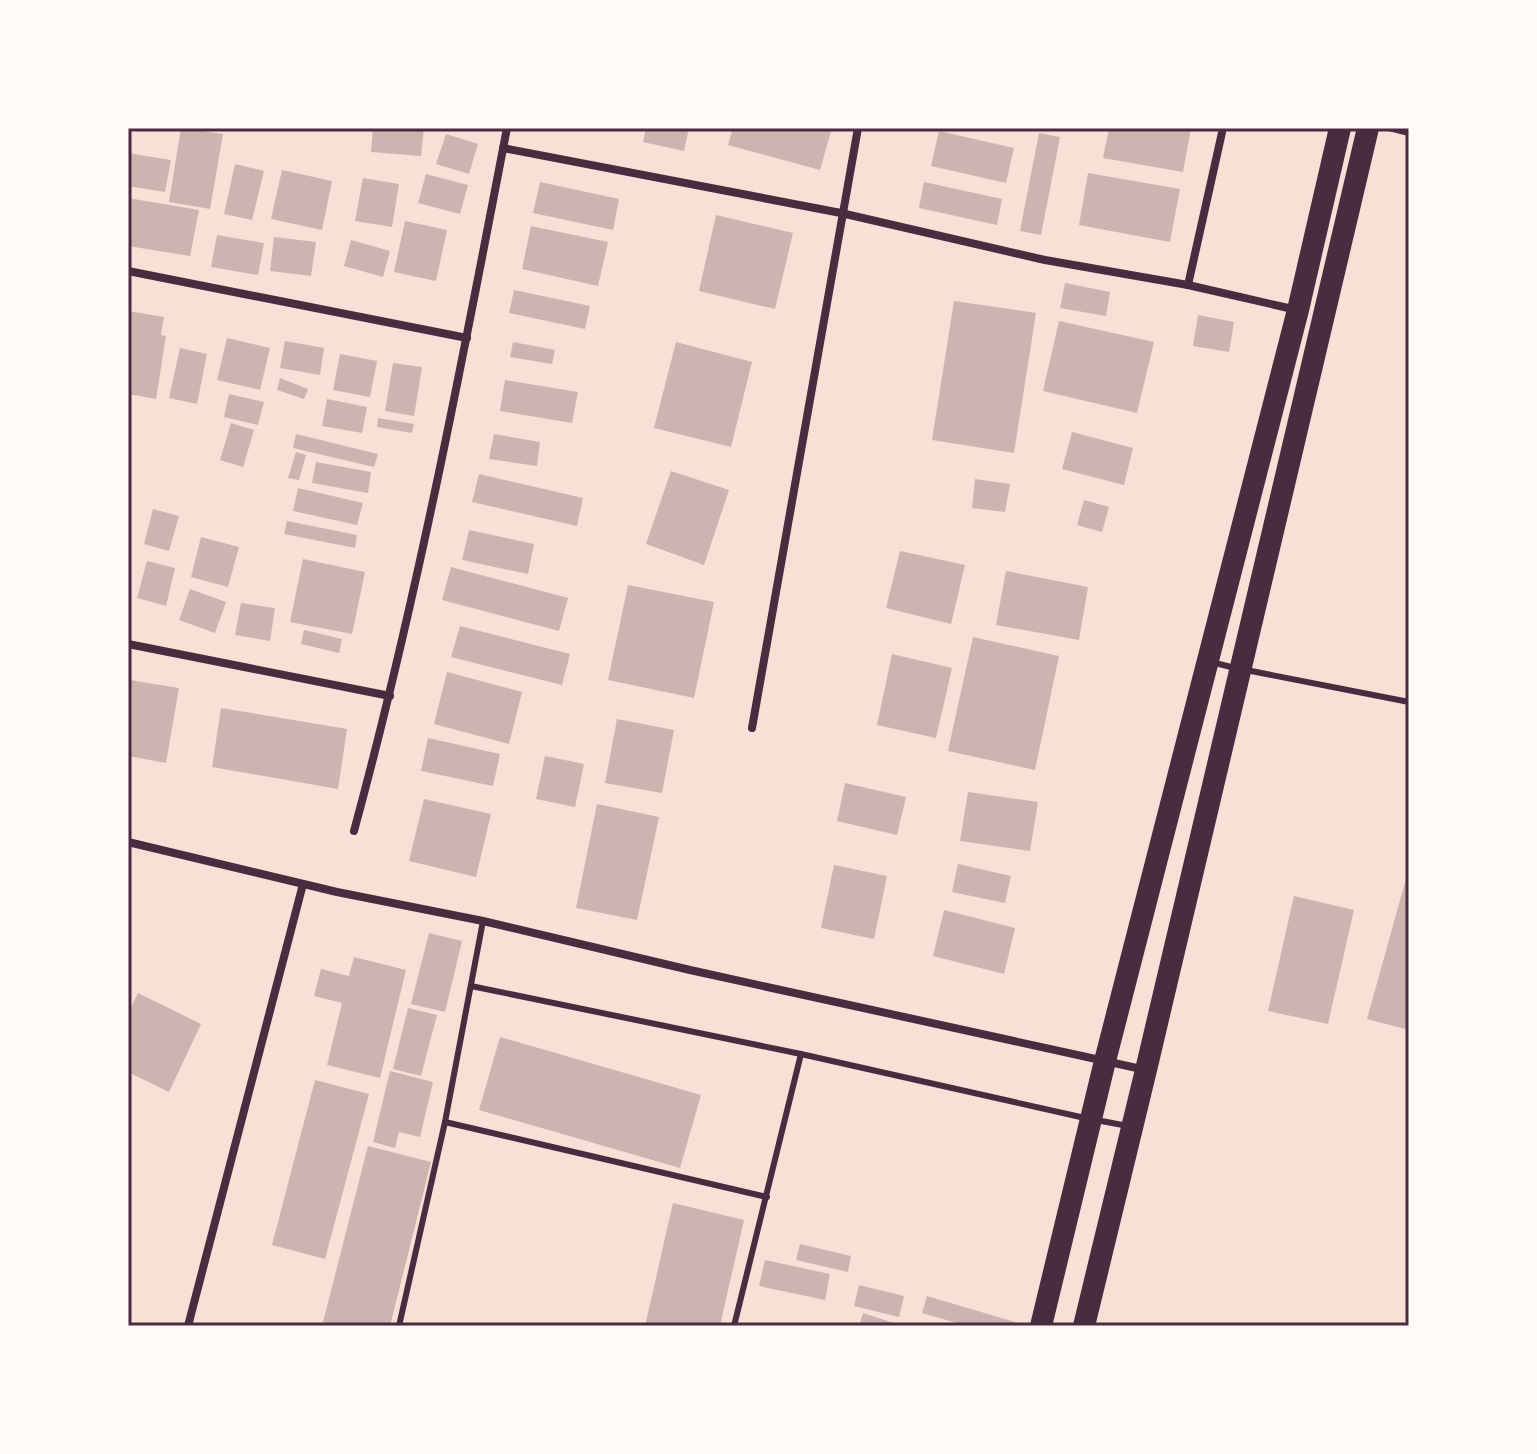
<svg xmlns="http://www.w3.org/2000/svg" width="1537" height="1454" viewBox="0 0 1537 1454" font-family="Signika,sans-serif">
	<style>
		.building { fill: #ccb4b1 }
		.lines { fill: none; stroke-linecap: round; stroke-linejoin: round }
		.service { stroke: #4a2c40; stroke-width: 6 }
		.minor { stroke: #4a2c40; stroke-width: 8 }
		.trunk { stroke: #4a2c40; stroke-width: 22 }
		.neatline { fill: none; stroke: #4a2c40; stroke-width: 3 }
	</style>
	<rect width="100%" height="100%" fill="#f7e1d7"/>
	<g class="building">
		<path d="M181,128L223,134L210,209L169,202Z"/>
		<path d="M373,128H424L421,156L371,152Z"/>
		<path d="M646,128H689L684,151L643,142Z"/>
		<path d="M733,128H832L820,170L728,145Z"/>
		<path d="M1109,128H1191L1183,172L1103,158Z"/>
		<path d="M939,131L1014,148L1006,183L931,166Z"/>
		<path d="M1039,133L1060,137L1041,235L1020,231Z"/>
		<path d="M446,134L478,144L469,174L436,164Z"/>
		<path d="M128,153L171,160L165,192L128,186Z"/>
		<path d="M235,164L264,171L252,220L224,214Z"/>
		<path d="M282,170L332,181L322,230L271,219Z"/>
		<path d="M1088,173L1180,189L1170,242L1079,225Z"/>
		<path d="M426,174L468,185L460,214L418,203Z"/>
		<path d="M363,178L399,184L392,227L355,221Z"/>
		<path d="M540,182L619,199L613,230L533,213Z"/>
		<path d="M924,182L1002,199L997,225L919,208Z"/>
		<path d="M128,198L199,210L190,256L128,246Z"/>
		<path d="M716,215L793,233L775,309L699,291Z"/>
		<path d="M405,221L447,230L436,281L394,272Z"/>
		<path d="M531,226L608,242L598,286L522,269Z"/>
		<path d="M217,235L264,243L258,275L211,267Z"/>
		<path d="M274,237L316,242L311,276L270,271Z"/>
		<path d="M351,240L390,251L383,277L344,266Z"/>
		<path d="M1065,283L1110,292L1106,316L1060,308Z"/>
		<path d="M514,290L590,306L585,329L509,313Z"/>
		<path d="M954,301L1036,313L1014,453L932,440Z"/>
		<path d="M128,311L164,317L161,335L166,336L156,399L128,394Z"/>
		<path d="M1198,315L1234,322L1229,352L1193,346Z"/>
		<path d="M1059,321L1154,342L1137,413L1043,391Z"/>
		<path d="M227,338L270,348L260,390L217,380Z"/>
		<path d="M285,341L324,348L320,375L280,368Z"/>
		<path d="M513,342L555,350L552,364L510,357Z"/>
		<path d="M676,342L752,362L731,447L654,428Z"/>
		<path d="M180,348L207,354L197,404L169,398Z"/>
		<path d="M340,354L377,361L370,397L333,390Z"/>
		<path d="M393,363L422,367L414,416L385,411Z"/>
		<path d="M280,378L308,389L304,399L277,390Z"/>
		<path d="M505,380L578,392L572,423L500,411Z"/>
		<path d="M229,394L264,402L258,425L224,417Z"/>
		<path d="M327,399L367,407L362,433L322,426Z"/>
		<path d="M378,418L414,424L412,433L377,427Z"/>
		<path d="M231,423L254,430L243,467L220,460Z"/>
		<path d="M1072,432L1133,448L1124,485L1062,469Z"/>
		<path d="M296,434L378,454L374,467L293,448Z"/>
		<path d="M494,434L540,442L537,466L489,459Z"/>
		<path d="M296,452L306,455L299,480L288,478Z"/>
		<path d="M316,462L371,472L368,493L312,483Z"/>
		<path d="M671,471L729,490L704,565L646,544Z"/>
		<path d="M479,474L583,498L577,526L472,502Z"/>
		<path d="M975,479L1010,484L1005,512L972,508Z"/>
		<path d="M298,488L363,503L357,525L293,511Z"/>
		<path d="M1084,500L1109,507L1102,532L1077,525Z"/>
		<path d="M153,509L179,516L169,551L144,544Z"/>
		<path d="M287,521L357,535L355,548L284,534Z"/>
		<path d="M469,530L534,544L528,574L462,560Z"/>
		<path d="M201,537L239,547L228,587L191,577Z"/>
		<path d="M900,551L965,565L951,624L886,608Z"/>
		<path d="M303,559L365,572L352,634L290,622Z"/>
		<path d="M147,561L175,568L166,606L137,598Z"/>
		<path d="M451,567L568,598L559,631L442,600Z"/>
		<path d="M1006,571L1088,587L1079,640L996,625Z"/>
		<path d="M628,585L714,602L694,698L608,680Z"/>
		<path d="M190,589L226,602L215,633L179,620Z"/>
		<path d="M241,603L275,608L270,641L235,635Z"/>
		<path d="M460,626L570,654L562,685L451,657Z"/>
		<path d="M304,630L342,639L339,653L301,644Z"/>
		<path d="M973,637L1059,656L1035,770L948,751Z"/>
		<path d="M892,654L952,668L936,738L877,725Z"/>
		<path d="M447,672L522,692L509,744L434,724Z"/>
		<path d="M130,680L179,688L166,763L128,756Z"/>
		<path d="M221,708L347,729L338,789L212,767Z"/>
		<path d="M617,719L674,730L662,793L605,783Z"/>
		<path d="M428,738L500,754L493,786L421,771Z"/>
		<path d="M545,756L584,764L575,807L536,799Z"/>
		<path d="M845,783L906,797L897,835L837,821Z"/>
		<path d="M968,792L1038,802L1030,851L960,841Z"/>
		<path d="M424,799L491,814L476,877L409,861Z"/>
		<path d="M597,804L659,817L637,920L576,908Z"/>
		<path d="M958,864L1011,876L1005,903L952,892Z"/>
		<path d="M834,865L887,876L874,939L821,928Z"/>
		<path d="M1409,868V1030L1367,1019Z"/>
		<path d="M1294,896L1354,910L1328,1024L1268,1011Z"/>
		<path d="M944,910L1015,928L1004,974L933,956Z"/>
		<path d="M429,933L462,941L445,1012L411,1004Z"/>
		<path d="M354,957L406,970L380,1078L327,1065L342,1003L314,996L321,969L349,976Z"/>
		<path d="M138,993L201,1024L169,1092L128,1072V1014Z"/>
		<path d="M408,1008L437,1015L421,1076L393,1069Z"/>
		<path d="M500,1037L701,1095L680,1168L479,1110Z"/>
		<path d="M390,1071L433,1082L420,1137L399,1132L395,1148L373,1142Z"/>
		<path d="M315,1080L369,1094L325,1259L272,1245Z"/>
		<path d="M368,1146L431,1162L390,1326H338L323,1322Z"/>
		<path d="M673,1203L744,1220L720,1326H645Z"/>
		<path d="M800,1244L851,1256L848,1272L796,1260Z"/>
		<path d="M765,1260L830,1274L825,1300L759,1286Z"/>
		<path d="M859,1285L904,1296L899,1317L854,1306Z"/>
		<path d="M927,1296L1015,1322L1014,1326H967L922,1313Z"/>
		<path d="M863,1313L900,1325V1326H859Z"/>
	</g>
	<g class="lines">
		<g class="service">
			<path d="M1389,128L1409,133"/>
			<path d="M1211,662L1235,668"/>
			<path d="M1246,670L1409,702"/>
			<path d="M471,986L801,1054L1085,1118"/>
			<path d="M1096,1120L1128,1126"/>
			<path d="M445,1122L767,1197"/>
			<path d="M399,1326L445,1122L483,921"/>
			<path d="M734,1326L801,1054"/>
		</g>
		<g class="minor">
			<path d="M503,148L841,213L1045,260L1188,285L1297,310"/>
			<path d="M128,271L467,338"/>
			<path d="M1188,285L1223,128"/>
			<path d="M128,644L390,696"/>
			<path d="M752,728L858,128"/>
			<path d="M354,831C417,599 462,363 507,128"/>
			<path d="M128,842L337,892L483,921L690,970L1146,1070"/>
			<path d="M188,1326L303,884"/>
		</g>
		<g class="trunk">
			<path d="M1041,1326L1105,1061L1298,310L1340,128"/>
			<path d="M1084,1326L1146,1070L1368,128"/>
		</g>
	</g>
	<rect width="1537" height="1454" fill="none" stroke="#fffaf5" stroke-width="260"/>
	<rect x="130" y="130" width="1277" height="1194" class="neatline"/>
</svg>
